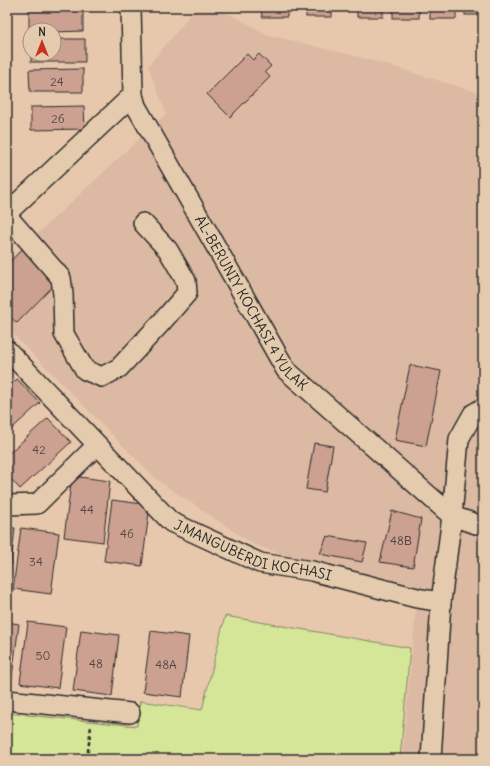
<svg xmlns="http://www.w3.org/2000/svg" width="490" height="766" viewBox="0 0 490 766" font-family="Delius,sans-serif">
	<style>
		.built { fill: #dcb9a3 }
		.green { fill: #d5e699; stroke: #808862 }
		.building { fill: #cda191; stroke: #2b2b2b }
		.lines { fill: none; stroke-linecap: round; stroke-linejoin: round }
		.minor-casing { stroke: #2b2b2b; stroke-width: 22 }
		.path { stroke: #2b2b2b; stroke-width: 2.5; stroke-dasharray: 4 3; stroke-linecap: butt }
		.minor { stroke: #e5cbad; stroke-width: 19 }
		.labels { text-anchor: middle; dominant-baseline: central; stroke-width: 4; stroke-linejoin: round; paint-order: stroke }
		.number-label { font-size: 12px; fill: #544844 }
		.street-label { font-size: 14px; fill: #2b2b2b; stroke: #e5cbad }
	</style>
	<rect width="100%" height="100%" fill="#e8c8ad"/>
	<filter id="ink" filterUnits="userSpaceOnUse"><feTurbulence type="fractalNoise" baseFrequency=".025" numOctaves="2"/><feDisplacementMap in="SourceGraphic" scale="8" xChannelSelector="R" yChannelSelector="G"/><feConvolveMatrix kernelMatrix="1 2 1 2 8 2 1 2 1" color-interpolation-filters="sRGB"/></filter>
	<g filter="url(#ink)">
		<path class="built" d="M197,7H216L269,35L364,58L483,94V759H402L417,598L254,545L156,479L7,328V262L166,114L148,66Z"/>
		<path class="green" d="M225,616L410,648L400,759H7V713L137,726L140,701L202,710Z"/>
		<g class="building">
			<path d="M261,7H287V17H262Z"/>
			<rect x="306" y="7" width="26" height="10"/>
			<rect x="357" y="7" width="26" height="10"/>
			<rect x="393" y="7" width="26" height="11"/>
			<rect x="430" y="7" width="26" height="12"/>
			<rect x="465" y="7" width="18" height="8"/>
			<path d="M83,8V31L54,32V30H30L29,32V9Z"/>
			<path d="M54,39H85V62H31V54H54Z"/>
			<path d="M247,54L253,60L259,54L271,66L265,72L270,77L230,117L207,94Z"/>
			<path d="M83,69V92H30L29,70Z"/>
			<path d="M84,106L85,129L31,130V107Z"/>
			<path d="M23,248L58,281L17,323L7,314V265Z"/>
			<path d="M410,365L441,371L426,446L395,440Z"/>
			<path d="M17,379L40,403L7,433V388Z"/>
			<path d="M48,418L71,442L20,489L7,475V455Z"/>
			<path d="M314,443L333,446L325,492L306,489Z"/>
			<path d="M72,476L110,481L103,542L64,537Z"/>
			<path d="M112,500L150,505L142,566L104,561Z"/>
			<path d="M392,511L421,519L413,567L380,562Z"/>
			<path d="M7,527L15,528L8,589H7Z"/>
			<path d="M21,528L59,533L51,594L13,589Z"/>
			<path d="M327,536L367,543L362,562L320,554Z"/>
			<path d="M7,622L19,624L11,684H7Z"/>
			<path d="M28,622L66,627L58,688L20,683Z"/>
			<path d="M81,630L119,635L112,696L73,691Z"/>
			<path d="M151,631L189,636L182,697L143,692Z"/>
		</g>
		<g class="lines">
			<g class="minor-casing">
				<g id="minor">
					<path id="s1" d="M131,7L133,95L136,106L286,370L452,516L476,524H483"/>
					<path d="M7,213L133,95"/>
					<path d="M7,216L61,278L63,294L64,334L85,370L102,377L119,368L160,324L187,293L186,281L168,250L143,223"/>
					<path id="s2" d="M7,350L171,522L260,563L312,571L417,598L441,602"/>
					<path d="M7,505L37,504L97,445"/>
					<path d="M7,700L130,713"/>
					<path d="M431,759L441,602L452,516L459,439L473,414L483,408"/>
				</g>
			</g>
			<path class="path" d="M87,759L91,726"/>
			<use href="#minor" class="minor"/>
		</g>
	</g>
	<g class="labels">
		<g class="number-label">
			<text x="57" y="81">24</text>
			<text x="58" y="118">26</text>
			<text x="39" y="449">42</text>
			<text x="87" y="509">44</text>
			<text x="127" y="533">46</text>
			<text x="401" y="540">48В</text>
			<text x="36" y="561">34</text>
			<text x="43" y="655">50</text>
			<text x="96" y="663">48</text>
			<text x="166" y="664">48A</text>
		</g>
		<g class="street-label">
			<text stroke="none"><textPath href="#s1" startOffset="328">AL-BERUNIY KOCHASI 4 YULAK</textPath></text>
			<text stroke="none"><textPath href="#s2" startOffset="325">J.MANGUBERDI KOCHASI</textPath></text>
		</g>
	</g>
	<rect width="490" height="766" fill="none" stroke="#e5cbad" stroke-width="24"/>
	<rect x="12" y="12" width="466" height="742" fill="none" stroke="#2b2b2b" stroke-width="1.5" filter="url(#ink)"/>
	<g transform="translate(42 42)"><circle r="19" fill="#e5cbad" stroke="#9b8b79"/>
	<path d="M0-3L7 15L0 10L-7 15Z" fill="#c8321e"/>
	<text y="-6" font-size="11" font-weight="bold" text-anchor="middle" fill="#2b2b2b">N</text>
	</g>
</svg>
